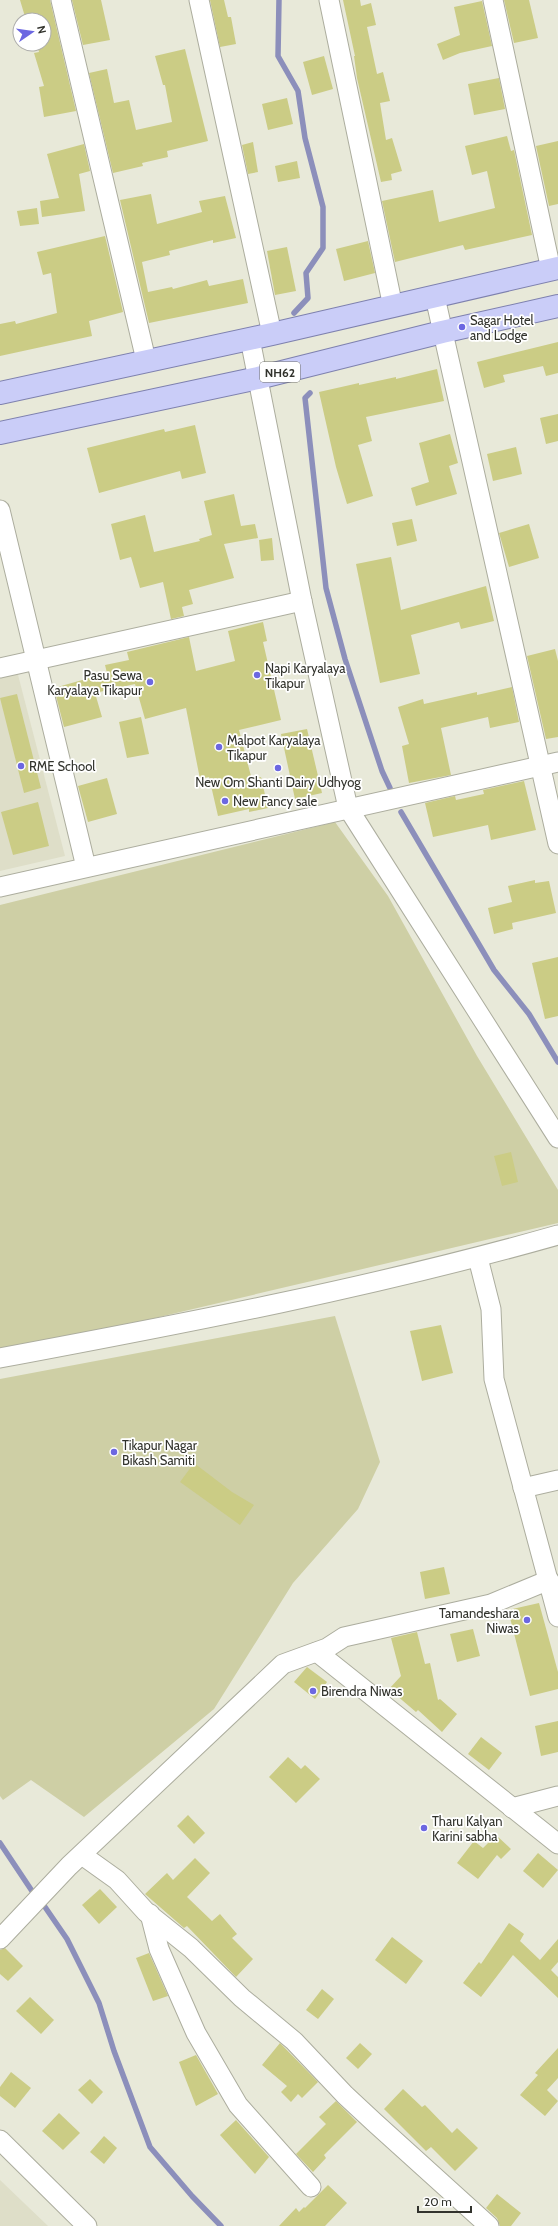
<svg xmlns="http://www.w3.org/2000/svg" width="558" height="2226" viewBox="0 0 558 2226" font-family="Cabin,sans-serif">
	<style>
		.built { fill: #dedec8 }
		.green { fill: #cecfa5 }
		.lines { fill: none; stroke-linecap: round; stroke-linejoin: round }
		.stream { stroke: #8c8fbb; stroke-width: 5.5 }
		.building { fill: #cbcc85 }
		.minor-casing { stroke: #acad9e; stroke-width: 21 }
		.major-casing { stroke: #7e81ae; stroke-width: 24 }
		.minor { stroke: #fff; stroke-width: 19 }
		.major { stroke: #cacdf8; stroke-width: 22 }
		.poi-dot { fill: #6c67e1; stroke: #fff; stroke-width: 1.5 }
		.labels { text-anchor: middle; dominant-baseline: central; stroke-width: 3.5; stroke-linejoin: round; paint-order: stroke }
		.shield { fill: #fff; stroke: #70706c; stroke-width: 1 }
		.shield-label { font-size: 12px; font-weight: bold; fill: #32332d }
		.poi-label { font-size: 13px; fill: #32332d; stroke: #fff; text-anchor: start }
	</style>
	<rect width="100%" height="100%" fill="#e8e9d9"/>
	<g class="built">
		<path d="M17,671L65,856L0,871V675Z"/>
		<path d="M0,2180L48,2226H0Z"/>
	</g>
	<g class="green">
		<path d="M335,822L388,896L477,1056L558,1190V1223L125,1325L0,1360V905Z"/>
		<path d="M335,1316L380,1462L358,1509L293,1583L214,1709L84,1817L31,1780L3,1800L0,1796V1379Z"/>
	</g>
	<g class="lines">
		<g class="stream">
			<path d="M279,0L278,56L298,91L305,138L323,207V248L306,273L308,298L294,313"/>
			<path d="M310,393L305,398L326,588L345,659L382,771L390,788"/>
			<path d="M401,812L494,970L529,1014L558,1062"/>
			<path d="M0,1843L32,1891"/>
			<path d="M45,1907L67,1939L99,2003L114,2051L150,2147L192,2196L221,2226"/>
		</g>
	</g>
	<g class="building">
		<path d="M20,0H50L76,111L44,117L39,87L44,86L34,53L39,52L37,44H44V20H26Z"/>
		<path d="M72,0H101L110,40L83,45Z"/>
		<path d="M210,0H224L228,17H231L236,44L220,47Z"/>
		<path d="M343,0H360L361,6L371,3L376,25L367,27L377,74L383,72L390,101L380,103L386,140L392,138L402,171L391,174L392,180L381,182L357,78L354,56H355Z"/>
		<path d="M504,0H529L538,38L514,43Z"/>
		<path d="M482,1L492,46L460,53L443,60L437,44L460,35L454,7Z"/>
		<path d="M185,49L208,141L167,151L168,157L142,163L143,166L113,173L89,73L107,69L114,103L129,100L136,130L172,122L165,85H163L155,56Z"/>
		<path d="M324,56L333,89L312,95L303,62Z"/>
		<path d="M499,78L505,109L474,115L468,84Z"/>
		<path d="M287,98L293,124L268,130L262,104Z"/>
		<path d="M507,136L511,151L514,150L532,235L465,250L463,245L395,262L382,201L433,190L439,222L495,208L487,171L472,175L465,146Z"/>
		<path d="M558,141V204L549,206L536,146Z"/>
		<path d="M253,142L258,172L248,174L242,145Z"/>
		<path d="M84,144L90,171L79,174L85,211L42,217L40,201L59,198L47,154Z"/>
		<path d="M297,161L300,178L278,182L275,166Z"/>
		<path d="M151,194L157,224L202,212L199,201L225,196L236,238L213,243V240L169,251L170,255L142,262L148,292L172,287L173,289L207,280L209,286L243,279L248,303L149,323L120,200Z"/>
		<path d="M37,208L39,224L20,226L17,211Z"/>
		<path d="M105,236L123,312L89,321L92,336L0,356V324L15,321L16,324L57,313L51,273L43,275L37,252Z"/>
		<path d="M368,241L375,273L344,281L336,249Z"/>
		<path d="M287,247L296,291L275,295L267,251Z"/>
		<path d="M558,342V373L546,376L543,366L503,375L505,382L484,388L477,362Z"/>
		<path d="M437,369L444,401L366,417L372,441L358,445L373,496L347,504L336,467L319,392L359,383V385L396,377V379Z"/>
		<path d="M558,414V441L546,444L540,418Z"/>
		<path d="M195,425L206,473L182,479L180,471L99,493L87,448L164,429L165,432Z"/>
		<path d="M450,434L458,463L449,466L457,494L416,506L411,488L429,482L419,443Z"/>
		<path d="M516,447L522,474L493,481L487,454Z"/>
		<path d="M234,494L241,526L255,524L258,538L224,544L234,578L189,590L193,604L182,607L184,616L171,619L163,582L140,588L131,557L120,560L111,524L145,515L154,552L200,541L199,539L212,535L204,501Z"/>
		<path d="M412,519L417,541L397,546L392,523Z"/>
		<path d="M529,524L539,558L509,567L499,533Z"/>
		<path d="M272,538L274,560L261,561L259,540Z"/>
		<path d="M391,557L401,610L486,586L494,621L461,629L459,622L411,635L420,674L380,683L356,564Z"/>
		<path d="M263,622L267,641L263,642L281,720L239,730L252,780L261,777L268,808L249,812V809L218,816L209,777L200,779L186,708L145,719L135,684L95,693L102,717L64,727L54,688L107,673L105,665L129,660L127,652L189,637L196,671L235,661L228,631Z"/>
		<path d="M555,649L558,661V737L546,739L527,656Z"/>
		<path d="M512,687L519,722L490,728L488,717L441,728L451,775L409,783L402,746L409,744L398,707L423,699L424,704L477,692V695Z"/>
		<path d="M17,694L41,788L24,793L0,698Z"/>
		<path d="M141,717L149,754L127,758L119,722Z"/>
		<path d="M307,729L322,793L295,799L281,734Z"/>
		<path d="M107,778L117,814L88,822L78,786Z"/>
		<path d="M524,781L536,830L491,840L488,825L433,837L425,803L455,796L456,800L484,794L483,790Z"/>
		<path d="M38,802L49,846L13,855L1,812Z"/>
		<path d="M535,880V883L549,881L556,913L512,923L513,929L494,934L488,908L512,902L508,886Z"/>
		<path d="M558,957V1016L545,1019L532,963Z"/>
		<path d="M511,1152L518,1182L502,1186L494,1156Z"/>
		<path d="M441,1325L453,1373L422,1381L410,1331Z"/>
		<path d="M194,1463L232,1492L254,1505L240,1525L180,1482Z"/>
		<path d="M444,1567L450,1594L425,1599L420,1572Z"/>
		<path d="M539,1603L558,1672V1689L530,1696L508,1610Z"/>
		<path d="M473,1629L480,1656L457,1662L450,1634Z"/>
		<path d="M417,1632L425,1664L430,1663L438,1700L440,1699L457,1714L442,1732L418,1710L416,1712L389,1689L401,1676L391,1638Z"/>
		<path d="M307,1667L327,1682L315,1699L294,1682Z"/>
		<path d="M558,1721V1752L541,1756L535,1726Z"/>
		<path d="M481,1737L502,1753L489,1770L468,1754Z"/>
		<path d="M288,1757L301,1769L305,1765L320,1779L296,1803L269,1777Z"/>
		<path d="M188,1815L205,1833L194,1844L177,1826Z"/>
		<path d="M496,1835L511,1849L501,1859L497,1855L478,1879L457,1863L474,1841L483,1848Z"/>
		<path d="M538,1853L558,1870L543,1888L523,1871Z"/>
		<path d="M195,1858L210,1873L187,1897L212,1921L220,1914L237,1934L232,1938L253,1959L236,1977L187,1926L184,1928L145,1894L167,1873L173,1880Z"/>
		<path d="M100,1889L117,1907L99,1924L82,1905Z"/>
		<path d="M509,1923L524,1934L520,1941L540,1960L558,1939V1962L551,1970L558,1977V1998L513,1955L481,1997L463,1983L479,1962L481,1964Z"/>
		<path d="M392,1937L423,1961L406,1984L375,1960Z"/>
		<path d="M5,1948L23,1966L8,1981L0,1974V1950Z"/>
		<path d="M149,1953L168,1996L153,2001L136,1958Z"/>
		<path d="M322,1989L334,1999L318,2019L306,2010Z"/>
		<path d="M30,1997L54,2020L41,2034L16,2011Z"/>
		<path d="M280,2043L318,2082L302,2098L298,2094L291,2102L281,2092L287,2086L262,2065Z"/>
		<path d="M360,2043L372,2054L358,2069L346,2058Z"/>
		<path d="M558,2048V2078L547,2090L558,2101L545,2116L520,2095L538,2075L535,2073Z"/>
		<path d="M196,2055L218,2094L196,2106L179,2062Z"/>
		<path d="M11,2072L31,2088L15,2108L0,2096V2087Z"/>
		<path d="M90,2079L103,2092L92,2104L78,2090Z"/>
		<path d="M403,2089L422,2107L425,2105L452,2133L457,2128L478,2148L455,2171L431,2147L426,2151L384,2109Z"/>
		<path d="M336,2101L357,2122L324,2155L326,2158L313,2172L296,2154L326,2124L319,2117Z"/>
		<path d="M59,2113L80,2133L63,2150L42,2131Z"/>
		<path d="M236,2120L269,2157L255,2174L220,2135Z"/>
		<path d="M104,2136L117,2148L104,2164L90,2152Z"/>
		<path d="M328,2185L347,2203L325,2226H279L296,2208L299,2212L304,2207L305,2208Z"/>
		<path d="M497,2194L521,2213L511,2226H500L497,2218L486,2208Z"/>
	</g>
	<g class="lines">
		<g class="minor-casing">
			<g id="minor">
				<path d="M61,0L146,360"/>
				<path d="M199,0L272,334"/>
				<path d="M329,0L393,307"/>
				<path d="M493,0L551,270"/>
				<path d="M435,297L558,844"/>
				<path d="M250,339L302,601L348,808L558,1138"/>
				<path d="M0,510L86,867"/>
				<path d="M0,668L302,601"/>
				<path d="M0,887L558,762"/>
				<path d="M478,1258L491,1309L494,1379L558,1617"/>
				<path d="M0,1358C187,1323 375,1287 558,1235"/>
				<path d="M523,1488L558,1480"/>
				<path d="M317,1652L558,1844"/>
				<path d="M512,1808L558,1796"/>
				<path d="M82,1855L117,1880L146,1912L191,1948L242,1998L294,2041L345,2095L374,2122L489,2226"/>
				<path d="M150,1914L159,1949L196,2033L238,2105L311,2187"/>
				<path d="M0,1939L69,1866L283,1664L327,1648L344,1637L491,1604L549,1580"/>
				<path d="M0,2140L87,2226"/>
			</g>
		</g>
		<g class="major-casing">
			<g id="major">
				<path d="M0,393L272,334L558,268"/>
				<path d="M0,433L258,378L442,332L558,306"/>
			</g>
		</g>
		<use href="#minor" class="minor"/>
		<use href="#major" class="major"/>
	</g>
	<g class="poi-dot">
		<circle cx="462" cy="327" r="4"/>
		<circle cx="257" cy="675" r="4"/>
		<circle cx="150" cy="682" r="4"/>
		<circle cx="219" cy="747" r="4"/>
		<circle cx="21" cy="766" r="4"/>
		<circle cx="278" cy="768" r="4"/>
		<circle cx="225" cy="801" r="4"/>
		<circle cx="114" cy="1452" r="4"/>
		<circle cx="527" cy="1620" r="4"/>
		<circle cx="313" cy="1691" r="4"/>
		<circle cx="424" cy="1828" r="4"/>
	</g>
	<g class="labels">
		<rect class="shield" x="260" y="362" width="40" height="20" rx="3"/>
		<g class="shield-label">
			<text x="280" y="372">NH62</text>
		</g>
		<g class="poi-label">
			<text x="470" y="320">Sagar Hotel<tspan x="470" dy="15">and Lodge</tspan></text>
			<text x="265" y="668">Napi Karyalaya<tspan x="265" dy="15">Tikapur</tspan></text>
			<text x="142" y="675" text-anchor="end">Pasu Sewa<tspan x="142" dy="15">Karyalaya Tikapur</tspan></text>
			<text x="227" y="740">Malpot Karyalaya<tspan x="227" dy="15">Tikapur</tspan></text>
			<text x="29" y="766">RME School</text>
			<text x="278" y="782" text-anchor="middle">New Om Shanti Dairy Udhyog</text>
			<text x="233" y="801">New Fancy sale</text>
			<text x="122" y="1445">Tikapur Nagar<tspan x="122" dy="15">Bikash Samiti</tspan></text>
			<text x="519" y="1613" text-anchor="end">Tamandeshara<tspan x="519" dy="15">Niwas</tspan></text>
			<text x="321" y="1691">Birendra Niwas</text>
			<text x="432" y="1821">Tharu Kalyan<tspan x="432" dy="15">Karini sabha</tspan></text>
		</g>
	</g>
	<g transform="translate(32 32) rotate(77)"><circle r="19" fill="#ffffff" stroke="#adadab"/>
	<path d="M0-3L7 15L0 10L-7 15Z" fill="#6c67e1"/>
	<text y="-6" font-size="11" font-weight="bold" text-anchor="middle" fill="#32332d">N</text>
	</g>
	<path d="M418 2206v6h53v-6" fill="none" stroke="#32332d" stroke-width="2"/>
	<text x="424" y="2206" font-size="12" fill="#32332d" stroke="#ffffff" stroke-width="3" paint-order="stroke">20 m</text>
</svg>
